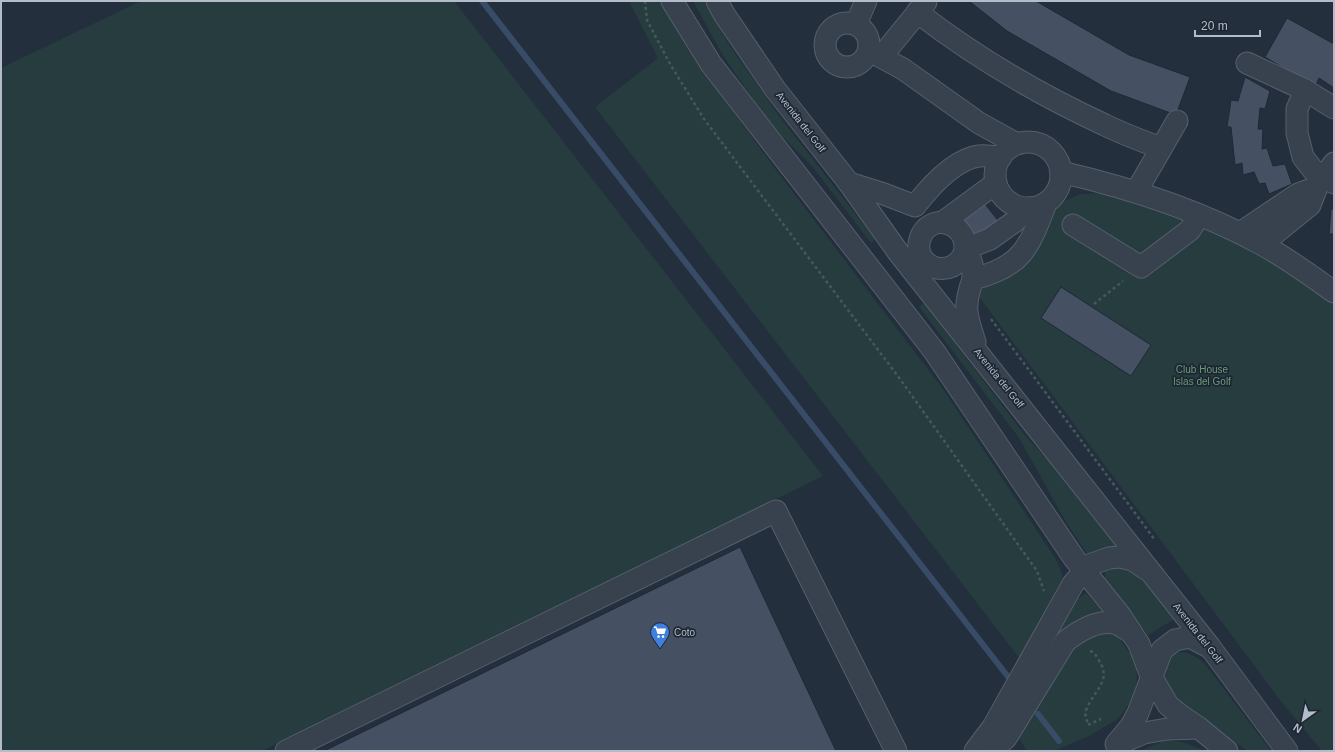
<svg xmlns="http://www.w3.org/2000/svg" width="1335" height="752" viewBox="0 0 1335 752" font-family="Arial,sans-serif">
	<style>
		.green { fill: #263c3f }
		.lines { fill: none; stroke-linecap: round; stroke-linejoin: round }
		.stream { stroke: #394c67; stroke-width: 6 }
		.building { fill: #455162; stroke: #1f2835 }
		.minor-casing { stroke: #565f6c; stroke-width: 23 }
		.path { stroke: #44595c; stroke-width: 2.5; stroke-dasharray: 3 3; stroke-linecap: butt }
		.minor { stroke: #38414e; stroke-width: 21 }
		.labels { text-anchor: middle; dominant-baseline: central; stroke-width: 3.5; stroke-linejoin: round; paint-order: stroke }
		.street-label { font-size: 10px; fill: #b4bcc9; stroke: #1d2633 }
		.park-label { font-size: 10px; fill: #6b9a76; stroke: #1d2633 }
		.poi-label { font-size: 10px; fill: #b4bcc9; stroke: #1d2633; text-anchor: start }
	</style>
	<rect width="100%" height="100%" fill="#242f3e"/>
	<g class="green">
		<path d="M141,1H454L823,476L262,751H1V68Z"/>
		<path d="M629,1H662L705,73L779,174L943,389L1055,558L1061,570L1064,584L1024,664L595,107L658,58Z"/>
		<path d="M693,1H704L730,46L779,116L875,239L871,243L812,166L770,124L722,54Z"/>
		<path d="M1104,193L1169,212L1227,237L1266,257L1334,302V751H1322L1280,700L977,294L1061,203L1080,194Z"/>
		<path d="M924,303L1028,439L1082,495L1121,547L1090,556L1086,552L1066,522L1019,438L919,307Z"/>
		<path d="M1110,564L1131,569L1166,604L1176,618L1148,635L1105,580V571Z"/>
		<path d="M1086,593L1102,611L1103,616L1006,718L1069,611L1078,598Z"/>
		<path d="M1096,632L1117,635L1136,662L1137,676L1136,689L1131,701L1119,718L1091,735L1054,751H1027L1016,733L1083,635Z"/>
		<path d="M1180,652C1191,653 1197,657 1205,664L1271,751H1248L1185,710L1165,686L1164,675L1165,664L1172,655Z"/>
		<path d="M1166,740L1183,742L1205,751H1140Z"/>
	</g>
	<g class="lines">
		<g class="stream">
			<path d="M482,1L1009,678"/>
			<path d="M1038,714L1059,741"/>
		</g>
	</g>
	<g class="building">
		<path d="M969,1H1036L1129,55L1190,77L1176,115L1111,91L1007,31Z"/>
		<path d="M1287,18L1334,44V88L1319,78L1315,87L1265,57Z"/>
		<path d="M1245,77L1270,91L1265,109L1260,108L1258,129H1263L1262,149L1267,148L1273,166L1285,164L1292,184L1269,194L1265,183L1259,184L1254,172L1243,175L1242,163L1235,165L1231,127H1227L1231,100L1238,101Z"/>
		<path d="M981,199L1000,223L973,243L955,219Z"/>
		<path d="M1331,209H1334V234H1329Z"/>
		<path d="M1061,287L1151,345L1131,376L1041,318Z"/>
		<path d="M740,547L836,751H324Z"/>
	</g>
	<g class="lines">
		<g class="minor-casing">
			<g id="minor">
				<path d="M672,1L711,64L934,351L1074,558L1120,615L1139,644L1151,676L1168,705L1180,715L1199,728L1227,751"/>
				<path d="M717,1L724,14L775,89L849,183L898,252L1210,647L1287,751"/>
				<path d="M917,12C975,57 1038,94 1105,125C1123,134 1142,141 1161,148"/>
				<circle cx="847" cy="45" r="22"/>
				<path d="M856,24L866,1"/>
				<path d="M870,49L881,57L903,69L979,123L1017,144"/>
				<path d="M881,57L926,2"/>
				<path d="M1247,63L1305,90L1334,108"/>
				<path d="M1305,90L1297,109V133L1303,157L1313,170L1334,183"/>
				<circle cx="1028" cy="175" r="33"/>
				<path d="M1061,172C1130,188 1199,210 1261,244C1287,258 1310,275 1334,292"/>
				<path d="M849,183L884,194L915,206C929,188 954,159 979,156C986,155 994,157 1001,157"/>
				<path d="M1136,192L1177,121"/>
				<path d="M943,222L996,183"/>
				<path d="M1073,225L1141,267L1190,230L1199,215"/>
				<path d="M1240,233L1298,194L1317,187"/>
				<path d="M1262,244L1310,205L1317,187L1334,163"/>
				<path d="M965,249L990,239L1014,222L1029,208"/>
				<path d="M965,251C954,282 911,268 920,239C928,212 968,220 965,251C973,261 973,266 973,279"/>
				<path d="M975,342C966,314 963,307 973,279C1022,267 1029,248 1046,203"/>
				<path d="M1116,744L1131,726L1138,713L1162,650L1175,640L1190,637L1209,647"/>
				<path d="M1118,744L1144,733L1167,729L1199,728"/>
				<path d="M286,751L776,511L896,751"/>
				<path d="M975,751L993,727L1073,584L1089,565L1109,558L1120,557L1133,560L1146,569"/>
				<path d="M991,751L1006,738L1065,642C1078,631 1100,618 1117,624C1122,626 1126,630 1131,632"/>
			</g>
		</g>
		<g class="path">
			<path d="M645,1L647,20L670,64L704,119L900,379L1037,571L1044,591"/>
			<path d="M1094,304L1123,281"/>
			<path d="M991,319L1155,540"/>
			<path d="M1090,651C1094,652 1096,655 1098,659C1111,678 1099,686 1090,702C1088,705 1086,710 1085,713L1088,725L1101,719"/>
		</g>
		<use href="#minor" class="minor"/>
	</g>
	<defs>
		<g id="supermarket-pin" transform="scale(1)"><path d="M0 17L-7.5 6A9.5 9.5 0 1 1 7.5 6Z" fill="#3f7fe0" stroke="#1d2633"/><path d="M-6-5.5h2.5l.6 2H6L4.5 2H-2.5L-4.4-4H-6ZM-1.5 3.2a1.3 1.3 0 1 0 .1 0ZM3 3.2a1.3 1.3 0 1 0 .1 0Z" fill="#fff"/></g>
	</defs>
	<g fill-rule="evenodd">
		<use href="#supermarket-pin" x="660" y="632"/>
	</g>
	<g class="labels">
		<g class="street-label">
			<text transform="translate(801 122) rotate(52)">Avenida del Golf</text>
			<text transform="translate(999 378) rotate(51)">Avenida del Golf</text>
			<text transform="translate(1198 633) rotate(52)">Avenida del Golf</text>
		</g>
		<g class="park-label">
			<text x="1202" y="369">Club House<tspan x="1202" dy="12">Islas del Golf</tspan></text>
		</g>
		<g class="poi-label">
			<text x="674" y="632">Coto</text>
		</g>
	</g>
	<rect width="1335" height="752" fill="none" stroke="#b4bcc9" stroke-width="4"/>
	<g transform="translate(1303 720) rotate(213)" stroke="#1d2633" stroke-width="3" paint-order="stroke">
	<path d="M0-3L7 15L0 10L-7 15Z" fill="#b4bcc9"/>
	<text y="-6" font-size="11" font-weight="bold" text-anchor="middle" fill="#b4bcc9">N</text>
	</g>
	<path d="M1195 30v6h65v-6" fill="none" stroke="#b4bcc9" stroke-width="2"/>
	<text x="1201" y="30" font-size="12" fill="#b4bcc9" stroke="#1d2633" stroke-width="3" paint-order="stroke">20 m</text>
</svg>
